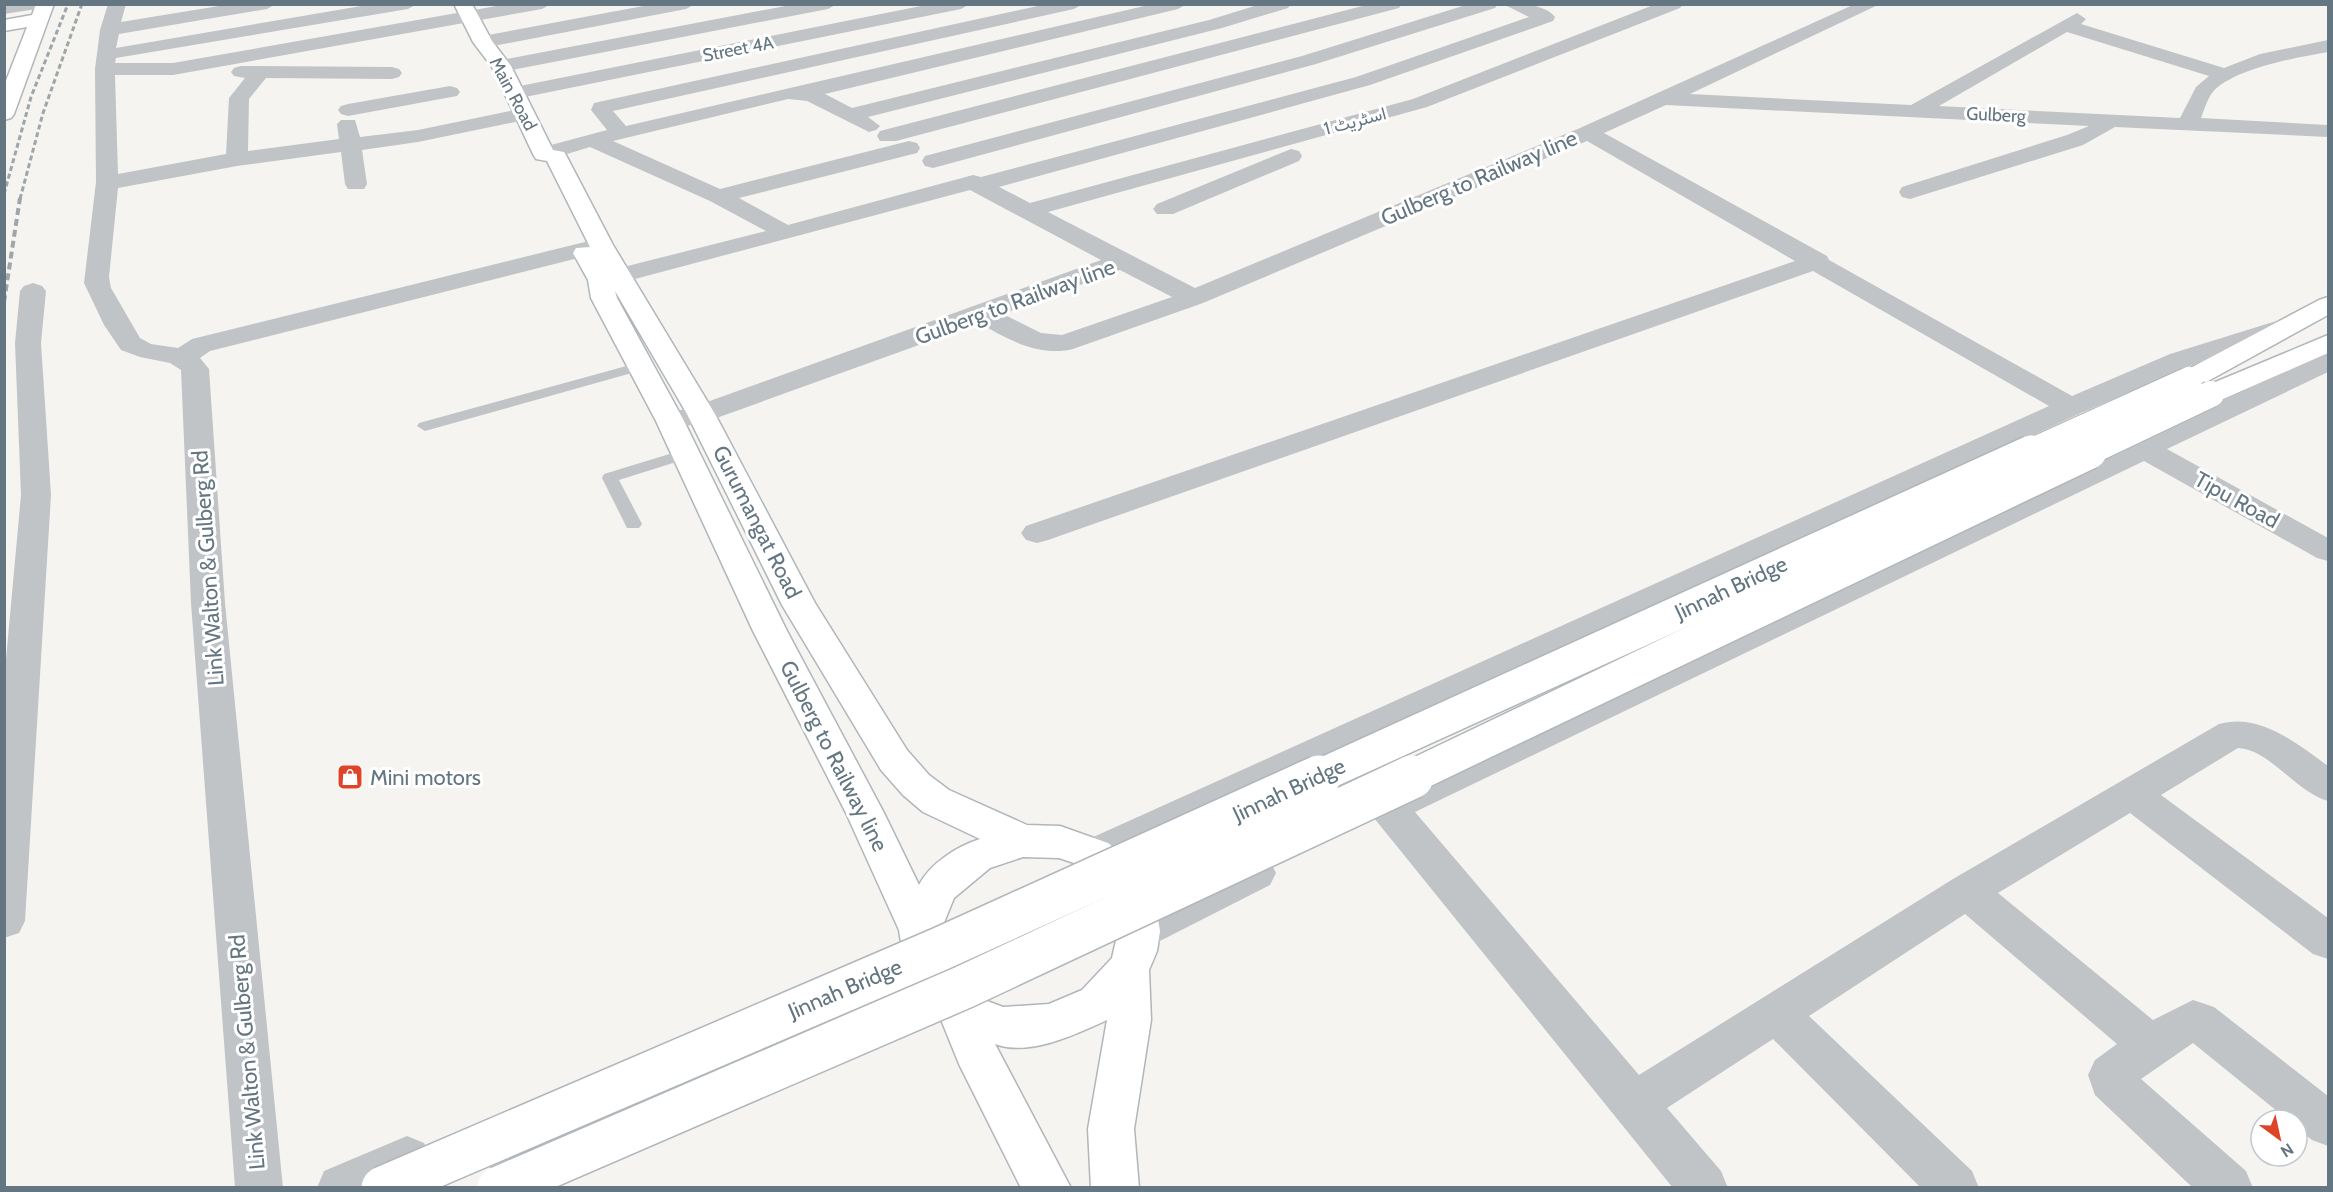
<svg xmlns="http://www.w3.org/2000/svg" width="2333" height="1192" viewBox="0 0 2333 1192" font-family="Cabin,Vazirmatn,sans-serif">
	<style>
		.lines { fill: none; stroke-linecap: round; stroke-linejoin: round }
		.secondary-casing { stroke: #b0b6ba; stroke-width: 3 }
		.lane { fill: #c0c4c7; fill-rule: evenodd }
		.street { fill: #c0c4c7; fill-rule: evenodd }
		.secondary { fill: #fff; fill-rule: evenodd }
		.rail-far1 { stroke: #9fa6aa; stroke-width: 3; stroke-dasharray: 5 3; stroke-linecap: butt }
		.rail { stroke: #9fa6aa; stroke-width: 4; stroke-dasharray: 7 4; stroke-linecap: butt }
		.secondary-bridge-far2-casing { stroke: #b0b6ba; stroke-width: 28; stroke-linecap: butt }
		.secondary-bridge-far1-casing { stroke: #b0b6ba; stroke-width: 36; stroke-linecap: butt }
		.secondary-bridge-casing { stroke: #b0b6ba; stroke-width: 46; stroke-linecap: butt }
		.secondary-bridge-far2 { stroke: #fff; stroke-width: 26 }
		.secondary-bridge-far1 { stroke: #fff; stroke-width: 33 }
		.secondary-bridge { stroke: #fff; stroke-width: 43 }
		.labels { text-anchor: middle; dominant-baseline: central; stroke-width: 6; stroke-linejoin: round; paint-order: stroke }
		.far-street-label { font-size: 18px; fill: #647681; stroke: #fff }
		.street-label { font-size: 22px; fill: #647681; stroke: #fff }
		.poi-label { font-size: 22px; fill: #647681; stroke: #fff; text-anchor: start }
	</style>
	<rect width="100%" height="100%" fill="#f5f4f1"/>
	<g class="lines">
		<g class="secondary-casing">
			<g id="secondary">
				<path d="M36,4H54L14,114L11,118L4,120V86L27,27L4,31V20L32,15Z"/>
				<path d="M454,4H472L492,41L511,66L553,150L564,152L567,157L613,245L715,414L815,603L907,750L929,775L949,790L1027,825L1060,826L1108,843L1133,862L1149,889L1155,901L1160,931L1157,951L1149,970L1151,1020L1134,1129L1139,1188H1091L1088,1129L1107,1020C1076,1034 1030,1057 995,1044L1071,1188H1021L959,1064L942,1022L912,987L906,974L899,930L846,813L753,631L656,421L591,298L588,280L573,253L576,248L590,247L547,161L536,159L533,154L492,67L473,42ZM615,291L687,414L782,605L881,770L903,795L923,812L980,839C958,846 930,863 919,885L884,813L787,631L684,421L617,298ZM1023,857L1059,858L1080,865L1105,886L1115,903L1118,931L1112,958L1082,990L1049,1004L1003,1007L974,996L947,966L941,930L954,898L990,868Z"/>
				<path d="M2328,297V315L2199,386L2189,388L2179,386L2175,380L2179,374L2319,300Z"/>
				<path d="M2328,335V353L2221,400L2211,402L2201,400L2197,394L2201,388Z"/>
			</g>
		</g>
		<g class="lane">
			<path d="M641,362L646,363L648,366L646,369L425,431L417,426L419,423Z"/>
			<path d="M686,449L692,451L694,454L692,457L619,480L642,524L639,528H627L602,478L604,474Z"/>
		</g>
		<g class="street">
			<path d="M4,4H46L37,9L4,14Z"/>
			<path d="M108,4H126L121,22L231,4H276L267,9L119,34L116,48L373,4H417L408,9L116,58L115,63H173L508,4H551L542,9L173,75H115L118,174L226,154L229,98L245,78L234,76L231,72L234,68L241,66L392,67L399,69L402,73L399,77L392,79L266,78L249,99L248,151L339,139L337,124L341,120H355L360,137L418,130L525,108L532,110L535,114L532,118L525,120L418,142L362,150L367,184L364,189H348L345,184L341,152L237,166L118,188L109,277L111,288L140,338L151,344L178,348L192,339L601,238L610,240L613,245L610,250L210,351L200,358L209,369L225,603L283,1188H235L191,603L181,370L170,363L140,357L121,350L104,325L84,283L96,182L95,69L100,30Z"/>
			<path d="M654,4H695L686,9L483,48L473,42L483,36Z"/>
			<path d="M796,4H837L828,9L501,72L491,66L501,60Z"/>
			<path d="M931,4H970L961,9L515,99L508,97L505,93L508,89L515,87Z"/>
			<path d="M1047,4H1083L1074,9L613,111L626,126L1153,4H1187L1178,9L825,94L852,108L1209,20L1261,4H1291L1288,8L1222,28L868,117L880,126L876,130L869,132L807,101L788,99L613,141L720,189L909,141L917,143L920,148L917,153L739,198L788,225L973,175L981,177L1356,77L1529,17L1503,4C1519,4 1544,3 1555,17L1553,21L1370,85L999,187L1030,203L1413,99L1656,4H1683L1680,8L1427,107L1048,212L1195,288L1580,128L1855,4H1880L1690,94L1911,105L2077,13L2086,19L2081,24L2224,68L2260,54L2328,40V52C2299,57 2231,69 2212,93C2207,100 2204,110 2201,118L2328,125V137L2115,127L2083,145L1910,199L1902,197L1899,192L1902,187L2067,135L2089,126L1666,105L1604,133L1827,256L1829,260L2072,396L2170,354L2273,322L2282,320L2291,322L2295,328L2291,334L2190,366L2081,413L1094,870L1080,865L1074,854L1080,843L2049,406L1813,271L1048,540L1037,543L1026,540L1021,533L1026,526L1795,261L1587,141L1203,303L1073,349C1041,357 1007,340 980,323L711,420L670,430L660,427L656,421L660,415L693,407L1101,260L970,190L601,288L592,285L588,280L592,275L766,231L710,201L590,147L544,161L536,159L533,154L536,149L607,130L591,110L594,103ZM2067,32L2209,76L2196,87L2180,118L1939,106ZM1120,270L1172,297L1062,335L1041,333L1003,314Z"/>
			<path d="M1370,4H1402L1399,8L896,141H880L877,136L880,131Z"/>
			<path d="M1469,4H1498L1495,8L1316,64L933,168L925,166L922,161L925,156L1302,56Z"/>
			<path d="M450,86L457,88L460,92L457,96L348,116L341,114L338,110L341,106L348,104Z"/>
			<path d="M1291,149L1299,151L1302,156L1299,161L1173,214H1157L1153,209L1157,204Z"/>
			<path d="M33,283L42,286L46,291L41,343L51,495L25,921L19,933L4,938V681L21,495L15,343L20,291L24,286Z"/>
			<path d="M2328,349V372L2167,449L2328,538V561L2317,558L2144,461L1415,812L1639,1075L1953,879L2219,724C2259,712 2298,744 2328,766V801C2297,793 2269,749 2238,748L2161,795L2328,918V959L2313,954L2130,813L1998,893L2153,1020L2193,1000L2214,1007L2328,1096V1146L2312,1140L2297,1128V1120H2288L2193,1043L2141,1079L2246,1171L2253,1188H2193L2095,1095L2088,1075L2095,1060L2117,1044L1965,914L1809,1016L1972,1171L1979,1188H1921L1773,1039L1667,1108L1721,1171L1728,1188H1673L1374,818L1369,807L1374,796L2309,360L2318,351Z"/>
			<path d="M1256,856L1270,861L1276,873L1270,885L1154,944L1139,949L1124,944L1118,931L1124,918Z"/>
			<path d="M407,1136L424,1143L431,1159L424,1175L396,1188H317L324,1171Z"/>
		</g>
		<use href="#secondary" class="secondary"/>
		<g class="rail-far1">
			<path d="M4,194L31,97L68,4"/>
			<path d="M20,199L43,113L82,4"/>
		</g>
		<path class="rail" d="M4,302L20,198"/>
		<g class="secondary-bridge-far2-casing">
			<g id="secondary-bridge-far2">
				<path d="M2028,453L2189,380"/>
				<path d="M2087,453L2211,394"/>
			</g>
		</g>
		<g class="secondary-bridge-far1-casing">
			<g id="secondary-bridge-far1">
				<path d="M1315,778L2031,452"/>
				<path d="M1409,778L2090,452"/>
			</g>
		</g>
		<g class="secondary-bridge-casing">
			<g id="secondary-bridge">
				<path d="M383,1188L940,949L1319,777"/>
				<path d="M499,1188L964,987L1412,777"/>
			</g>
		</g>
		<use href="#secondary-bridge-far2" class="secondary-bridge-far2"/>
		<use href="#secondary-bridge-far1" class="secondary-bridge-far1"/>
		<use href="#secondary-bridge" class="secondary-bridge"/>
	</g>
	<defs>
		<g id="shop-square" transform="scale(1.35)"><rect x="-9" y="-9" width="18" height="18" rx="4" fill="#de4427" stroke="#fff"/><path d="M-5-2.5h2.3a2.7 3.5 0 0 1 5.4 0H5L5.5 6h-11ZM-1.5-2.5h3a1.5 2.3 0 0 0-3 0Z" fill="#fff"/></g>
	</defs>
	<g fill-rule="evenodd">
		<use href="#shop-square" x="350" y="777"/>
	</g>
	<g class="labels">
		<g class="far-street-label">
			<text transform="translate(738 49) rotate(-11)">Street 4A</text>
			<text transform="translate(513 94) rotate(62)">Main Road</text>
			<text transform="translate(1996 115) rotate(3)">Gulberg</text>
			<text transform="translate(1355 121) rotate(-15)">اسٹریٹ 1</text>
		</g>
		<g class="street-label">
			<text transform="translate(1479 178) rotate(-23)">Gulberg to Railway line</text>
			<text transform="translate(1015 302) rotate(-20)">Gulberg to Railway line</text>
			<text transform="translate(2237 500) rotate(29)">Tipu Road</text>
			<text transform="translate(757 522) rotate(63)">Gurumangat Road</text>
			<text transform="translate(208 568) rotate(-94)">Link Walton &amp; Gulberg Rd</text>
			<text transform="translate(1731 588) rotate(-25)">Jinnah Bridge</text>
			<text transform="translate(834 756) rotate(63)">Gulberg to Railway line</text>
			<text transform="translate(1289 790) rotate(-25)">Jinnah Bridge</text>
			<text transform="translate(845 989) rotate(-23)">Jinnah Bridge</text>
			<text transform="translate(247 1052) rotate(-95)">Link Walton &amp; Gulberg Rd</text>
		</g>
		<g class="poi-label">
			<text x="370" y="777">Mini motors</text>
		</g>
	</g>
	<rect width="2333" height="1192" fill="none" stroke="#647681" stroke-width="12"/>
	<g transform="translate(2279 1138) rotate(147)"><circle r="28" fill="#ffffff" stroke="#c1c8cd" stroke-width="1.5"/>
	<path d="M0-4.5L10 22L0 15L-10 22Z" fill="#de4427"/>
	<text y="-9" font-size="16" font-weight="bold" text-anchor="middle" fill="#647681">N</text>
	</g>
</svg>
